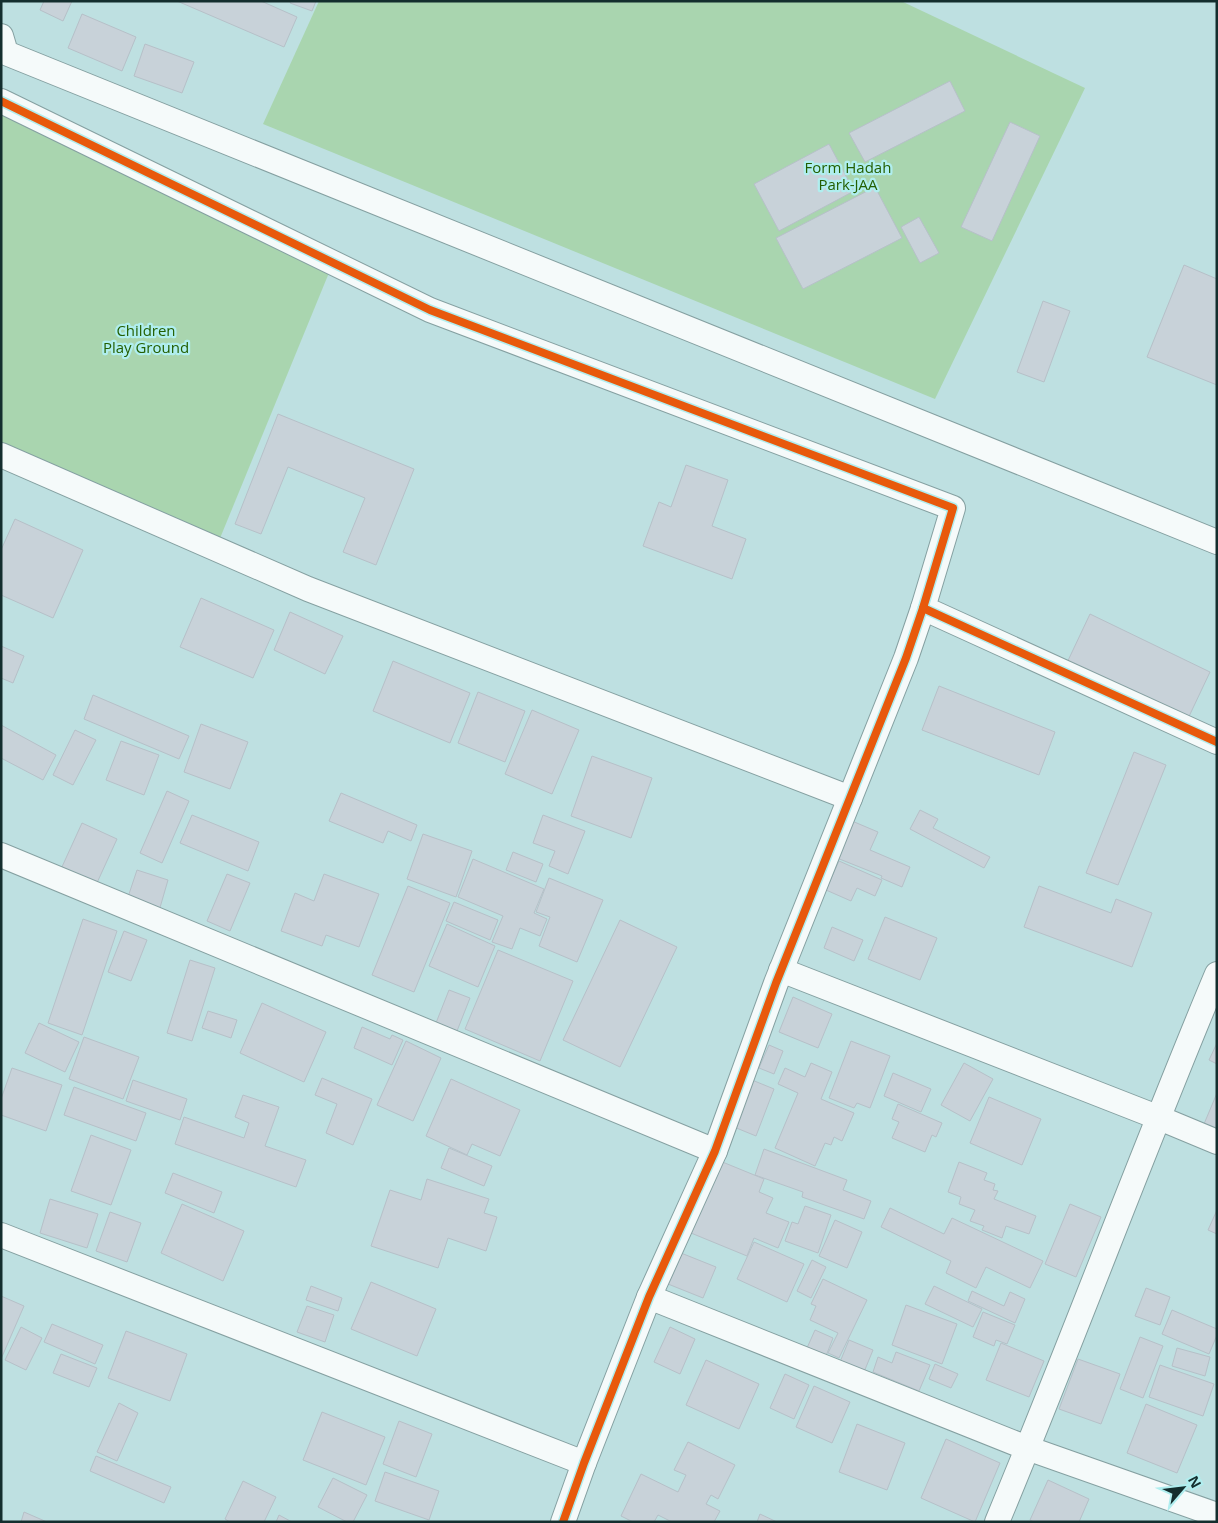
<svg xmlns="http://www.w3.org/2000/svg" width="1218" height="1523" viewBox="0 0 1218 1523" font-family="'Open Sans',sans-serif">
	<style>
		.green { fill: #a9d5af }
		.building { fill: #c8d2d9; stroke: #b6c0c8 }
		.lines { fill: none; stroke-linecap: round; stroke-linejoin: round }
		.minor-casing { stroke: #85a0a1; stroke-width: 26 }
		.minor { stroke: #f5fafa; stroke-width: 24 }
		.cycleway-casing { stroke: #b0eeef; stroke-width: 11 }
		.cycleway { stroke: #e8590c; stroke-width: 8 }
		.labels { text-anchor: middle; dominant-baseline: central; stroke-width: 4.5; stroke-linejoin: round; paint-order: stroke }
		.park-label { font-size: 15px; fill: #235e01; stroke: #b0eeef }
	</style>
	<rect width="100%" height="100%" fill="#bee0e1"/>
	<g class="green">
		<path d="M319,1H901L1085,88L935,399L263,124Z"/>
		<path d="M1,114L333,263L216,548L1,454Z"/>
	</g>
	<g class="building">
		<path d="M44,1H72L63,21L40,10Z"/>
		<path d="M177,1H261L297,17L284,47Z"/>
		<path d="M291,1H316L312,11L290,3Z"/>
		<path d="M82,14L136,37L122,71L68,48Z"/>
		<path d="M145,44L194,62L182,93L134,76Z"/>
		<path d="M950,81L965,111L865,162L849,133Z"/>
		<path d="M1010,122L1040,136L992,241L961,227Z"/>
		<path d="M829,144L854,191L779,231L754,184Z"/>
		<path d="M875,187L902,238L803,289L776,238Z"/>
		<path d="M919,217L939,253L920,263L901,227Z"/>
		<path d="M1184,265L1217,279V385L1147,357Z"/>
		<path d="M1043,301L1070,311L1044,382L1017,372Z"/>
		<path d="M278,414L414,469L376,565L343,552L365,498L288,467L261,534L235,524Z"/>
		<path d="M686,465L728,480L712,526L746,539L732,579L643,546L659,502L671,507Z"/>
		<path d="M15,519L83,550L53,618L1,595V550Z"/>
		<path d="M201,598L274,630L253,678L180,647Z"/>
		<path d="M290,612L343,636L325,674L274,650Z"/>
		<path d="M1090,614L1210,672L1184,727L1064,669Z"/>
		<path d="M1,646L24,656L13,683L1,678Z"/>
		<path d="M393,661L470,693L450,743L373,711Z"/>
		<path d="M939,686L1055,732L1039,775L922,730Z"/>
		<path d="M478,692L525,711L505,762L458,743Z"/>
		<path d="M93,695L189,736L179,759L84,719Z"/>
		<path d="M532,710L579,730L552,794L505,774Z"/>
		<path d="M201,724L248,742L230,789L184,772Z"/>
		<path d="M1,725L56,755L43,780L1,758Z"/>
		<path d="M75,730L96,740L73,785L53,775Z"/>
		<path d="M121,741L159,755L144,795L106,780Z"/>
		<path d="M1134,752L1166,765L1118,885L1086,873Z"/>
		<path d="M592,756L652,778L631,838L571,816Z"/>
		<path d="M167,791L189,801L162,863L140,853Z"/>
		<path d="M341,793L417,825L411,841L388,831L383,843L329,821Z"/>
		<path d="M920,810L938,819L933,828L990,857L984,868L910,829Z"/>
		<path d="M192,815L259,842L248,871L180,843Z"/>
		<path d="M543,815L585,831L568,874L549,866L555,851L533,843Z"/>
		<path d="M852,821L878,832L870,850L910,867L902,887L881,878L882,876L837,858Z"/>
		<path d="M82,823L117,839L96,885L61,869Z"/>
		<path d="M423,834L472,851L456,897L407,879Z"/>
		<path d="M513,852L543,864L536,882L506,870Z"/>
		<path d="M473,859L544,889L534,913L547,919L540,936L520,928L512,949L492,942L503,916L458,897Z"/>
		<path d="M839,861L882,880L875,896L857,888L851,901L826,890Z"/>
		<path d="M137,870L168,880L159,911L127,900Z"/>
		<path d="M227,874L250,883L230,931L207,921Z"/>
		<path d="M324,874L379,894L359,947L326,935L322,946L281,931L295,893L314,901Z"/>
		<path d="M549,878L603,900L577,962L539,946L550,917L536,912Z"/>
		<path d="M408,886L450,903L414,992L372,975Z"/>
		<path d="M1039,886L1111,913L1116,899L1152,913L1132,967L1024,927Z"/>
		<path d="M454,902L498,920L490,940L446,921Z"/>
		<path d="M885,917L937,938L920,980L868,959Z"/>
		<path d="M83,919L117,931L82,1035L48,1023Z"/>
		<path d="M620,920L677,947L620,1067L563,1040Z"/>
		<path d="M447,924L495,946L478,987L429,966Z"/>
		<path d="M832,927L863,940L854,961L824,948Z"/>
		<path d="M124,931L147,940L131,981L108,972Z"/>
		<path d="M498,950L573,981L540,1061L465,1029Z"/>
		<path d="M190,960L215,968L192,1041L167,1033Z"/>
		<path d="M449,990L470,998L457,1031L436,1023Z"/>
		<path d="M793,997L832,1014L818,1048L779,1032Z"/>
		<path d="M262,1003L326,1032L304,1082L240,1053Z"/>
		<path d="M208,1011L237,1020L231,1038L202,1028Z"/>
		<path d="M39,1023L79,1042L65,1072L25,1053Z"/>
		<path d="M362,1027L390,1039L392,1035L403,1040L392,1065L354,1048Z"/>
		<path d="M84,1037L139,1057L123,1099L69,1079Z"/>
		<path d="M406,1041L441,1058L413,1121L377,1105Z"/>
		<path d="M851,1041L890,1056L870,1108L857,1103L854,1108L829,1098Z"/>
		<path d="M1217,1043V1064L1209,1060Z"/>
		<path d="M769,1045L783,1051L774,1074L759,1068Z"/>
		<path d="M811,1063L832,1072L821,1099L854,1113L842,1141L834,1137L831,1145L825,1143L815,1166L775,1148L798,1093L778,1084L785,1068L805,1077Z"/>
		<path d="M964,1063L993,1079L970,1121L941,1105Z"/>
		<path d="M12,1068L62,1085L46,1131L1,1115V1099Z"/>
		<path d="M893,1073L931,1089L921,1112L884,1096Z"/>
		<path d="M322,1078L372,1099L353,1145L326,1133L337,1104L315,1095Z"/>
		<path d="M451,1079L520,1110L500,1156L472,1144L467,1155L426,1136Z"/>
		<path d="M133,1080L187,1099L180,1120L126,1101Z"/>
		<path d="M752,1080L774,1089L756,1136L734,1127Z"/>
		<path d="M74,1087L146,1113L136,1141L64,1115Z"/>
		<path d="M1217,1093V1130L1204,1124Z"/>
		<path d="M243,1095L279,1107L265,1146L306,1160L296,1187L175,1144L184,1117L244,1138L249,1123L235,1117Z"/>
		<path d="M989,1097L1041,1119L1022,1165L970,1143Z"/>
		<path d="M898,1104L942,1123L936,1137L932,1135L925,1152L892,1138L899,1122L892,1119Z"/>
		<path d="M91,1135L131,1150L111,1205L71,1191Z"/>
		<path d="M449,1148L492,1166L484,1186L441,1168Z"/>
		<path d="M764,1149L847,1180L843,1190L871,1201L864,1219L802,1197L803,1192L755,1175Z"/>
		<path d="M720,1161L764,1179L759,1192L773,1198L766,1213L789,1222L778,1248L754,1238L747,1256L691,1233Z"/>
		<path d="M959,1162L987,1173L984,1180L995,1184L993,1190L998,1191L994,1199L1036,1216L1029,1234L1006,1226L1002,1238L982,1230L984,1226L970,1221L975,1210L959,1204L961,1197L948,1192Z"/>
		<path d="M173,1173L222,1192L214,1213L165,1193Z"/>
		<path d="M427,1179L489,1199L484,1213L497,1217L486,1251L448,1238L438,1268L371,1246L390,1190L421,1200Z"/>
		<path d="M50,1199L98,1214L87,1248L40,1233Z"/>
		<path d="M182,1204L244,1231L223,1281L161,1253Z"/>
		<path d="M1070,1204L1101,1217L1076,1277L1045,1264Z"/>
		<path d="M805,1206L831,1215L818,1253L785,1241L792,1222L798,1224Z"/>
		<path d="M890,1208L944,1234L952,1218L1043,1261L1030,1288L986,1267L976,1288L946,1273L951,1261L881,1227Z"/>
		<path d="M1217,1210V1234L1208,1230Z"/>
		<path d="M110,1212L141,1223L127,1262L96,1251Z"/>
		<path d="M835,1220L862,1232L847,1268L819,1256Z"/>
		<path d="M754,1242L804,1264L787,1302L737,1279Z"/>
		<path d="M681,1253L716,1267L703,1298L668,1284Z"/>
		<path d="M812,1260L826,1267L811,1298L797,1291Z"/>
		<path d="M823,1279L867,1300L839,1358L828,1353L838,1333L810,1320L816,1306L811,1304Z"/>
		<path d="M371,1282L436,1309L417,1356L351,1329Z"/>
		<path d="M311,1286L342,1298L338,1311L306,1300Z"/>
		<path d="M934,1286L982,1309L973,1327L925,1304Z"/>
		<path d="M1146,1288L1170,1297L1160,1325L1135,1316Z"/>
		<path d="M972,1291L1004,1306L1010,1292L1025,1299L1015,1323L968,1301Z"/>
		<path d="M1,1296L24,1306L1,1359Z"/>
		<path d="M906,1305L957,1324L942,1364L892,1345Z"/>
		<path d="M307,1306L334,1315L325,1342L297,1332Z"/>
		<path d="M1172,1310L1217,1329V1335L1209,1354L1162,1334Z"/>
		<path d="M983,1312L1015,1325L1007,1344L996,1340L994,1346L973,1337Z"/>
		<path d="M52,1324L103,1345L95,1364L44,1342Z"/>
		<path d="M21,1327L42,1338L26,1370L5,1360Z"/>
		<path d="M670,1327L695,1339L680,1374L654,1362Z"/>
		<path d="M815,1330L833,1338L826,1356L807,1348Z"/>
		<path d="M126,1331L187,1354L170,1401L108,1378Z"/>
		<path d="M1140,1337L1163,1346L1143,1398L1120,1389Z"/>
		<path d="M849,1340L873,1350L864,1372L840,1362Z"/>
		<path d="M1001,1343L1044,1361L1029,1397L986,1380Z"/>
		<path d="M1177,1348L1210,1357L1205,1376L1172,1366Z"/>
		<path d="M896,1352L930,1365L919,1391L873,1372L878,1357L892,1363Z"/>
		<path d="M61,1354L97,1368L89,1387L53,1373Z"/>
		<path d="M1078,1359L1120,1374L1101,1424L1059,1409Z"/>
		<path d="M706,1360L759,1384L739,1429L686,1405Z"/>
		<path d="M935,1364L958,1374L951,1388L929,1379Z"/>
		<path d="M1160,1365L1214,1384L1203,1416L1149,1397Z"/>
		<path d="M785,1374L809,1385L794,1419L770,1408Z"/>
		<path d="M814,1386L850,1402L832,1443L796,1427Z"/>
		<path d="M119,1403L138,1413L117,1461L97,1452Z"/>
		<path d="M1146,1404L1197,1425L1177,1473L1127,1453Z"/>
		<path d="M322,1412L385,1437L366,1485L303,1460Z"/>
		<path d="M399,1421L432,1434L416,1477L383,1464Z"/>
		<path d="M857,1424L905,1443L887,1490L839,1472Z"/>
		<path d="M946,1439L1000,1463L975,1522L921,1498Z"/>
		<path d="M688,1442L735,1465L718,1499L711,1495L706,1504L720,1511L714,1522H672L658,1515L654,1522H633L621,1516L641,1474L678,1492L686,1475L674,1470Z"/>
		<path d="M96,1456L171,1487L164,1503L90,1471Z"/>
		<path d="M385,1472L439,1491L429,1520L375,1501Z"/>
		<path d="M333,1478L367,1495L353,1522H347L318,1507Z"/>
		<path d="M1048,1480L1089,1499L1079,1522H1034L1030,1520Z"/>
		<path d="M243,1481L276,1497L264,1522H230L225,1519Z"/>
		<path d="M24,1512L47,1522H21Z"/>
		<path d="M760,1514L777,1522H757Z"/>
		<path d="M279,1515L292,1522H276Z"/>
	</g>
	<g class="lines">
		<g class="minor-casing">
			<g id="minor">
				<path d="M1,36L6,53L1217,542"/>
				<path d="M1,101L430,310L953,508L923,608L1217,742"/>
				<path d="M1,455L308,589L850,798"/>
				<path d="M1,855L715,1151"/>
				<path d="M781,970L1157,1117L1217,1142"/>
				<path d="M1,1235L584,1463"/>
				<path d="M649,1297L1027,1448L1217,1515"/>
				<path d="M563,1522L584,1463L649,1297L715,1151L776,983L906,658L923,608"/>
				<path d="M997,1522C1073,1340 1141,1155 1217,974"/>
			</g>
		</g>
		<use href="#minor" class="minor"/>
		<g class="cycleway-casing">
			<g id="cycleway">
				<path d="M1,101L430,310L953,508L923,608L1217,742"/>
				<path d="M563,1522L584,1463L649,1297L715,1151L776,983L906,658L923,608"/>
			</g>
		</g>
		<use href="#cycleway" class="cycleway"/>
	</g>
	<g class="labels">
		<g class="park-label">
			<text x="848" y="167">Form Hadah<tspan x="848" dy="17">Park-JAA</tspan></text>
			<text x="146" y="330">Children<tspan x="146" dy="17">Play Ground</tspan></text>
		</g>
	</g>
	<rect width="1218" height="1523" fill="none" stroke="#142e2e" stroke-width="5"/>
	<g transform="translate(1183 1488) rotate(62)" stroke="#b0eeef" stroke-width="4" paint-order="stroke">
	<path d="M0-4L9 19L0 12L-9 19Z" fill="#142e2e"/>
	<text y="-8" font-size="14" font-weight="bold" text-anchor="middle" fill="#142e2e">N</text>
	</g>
</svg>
